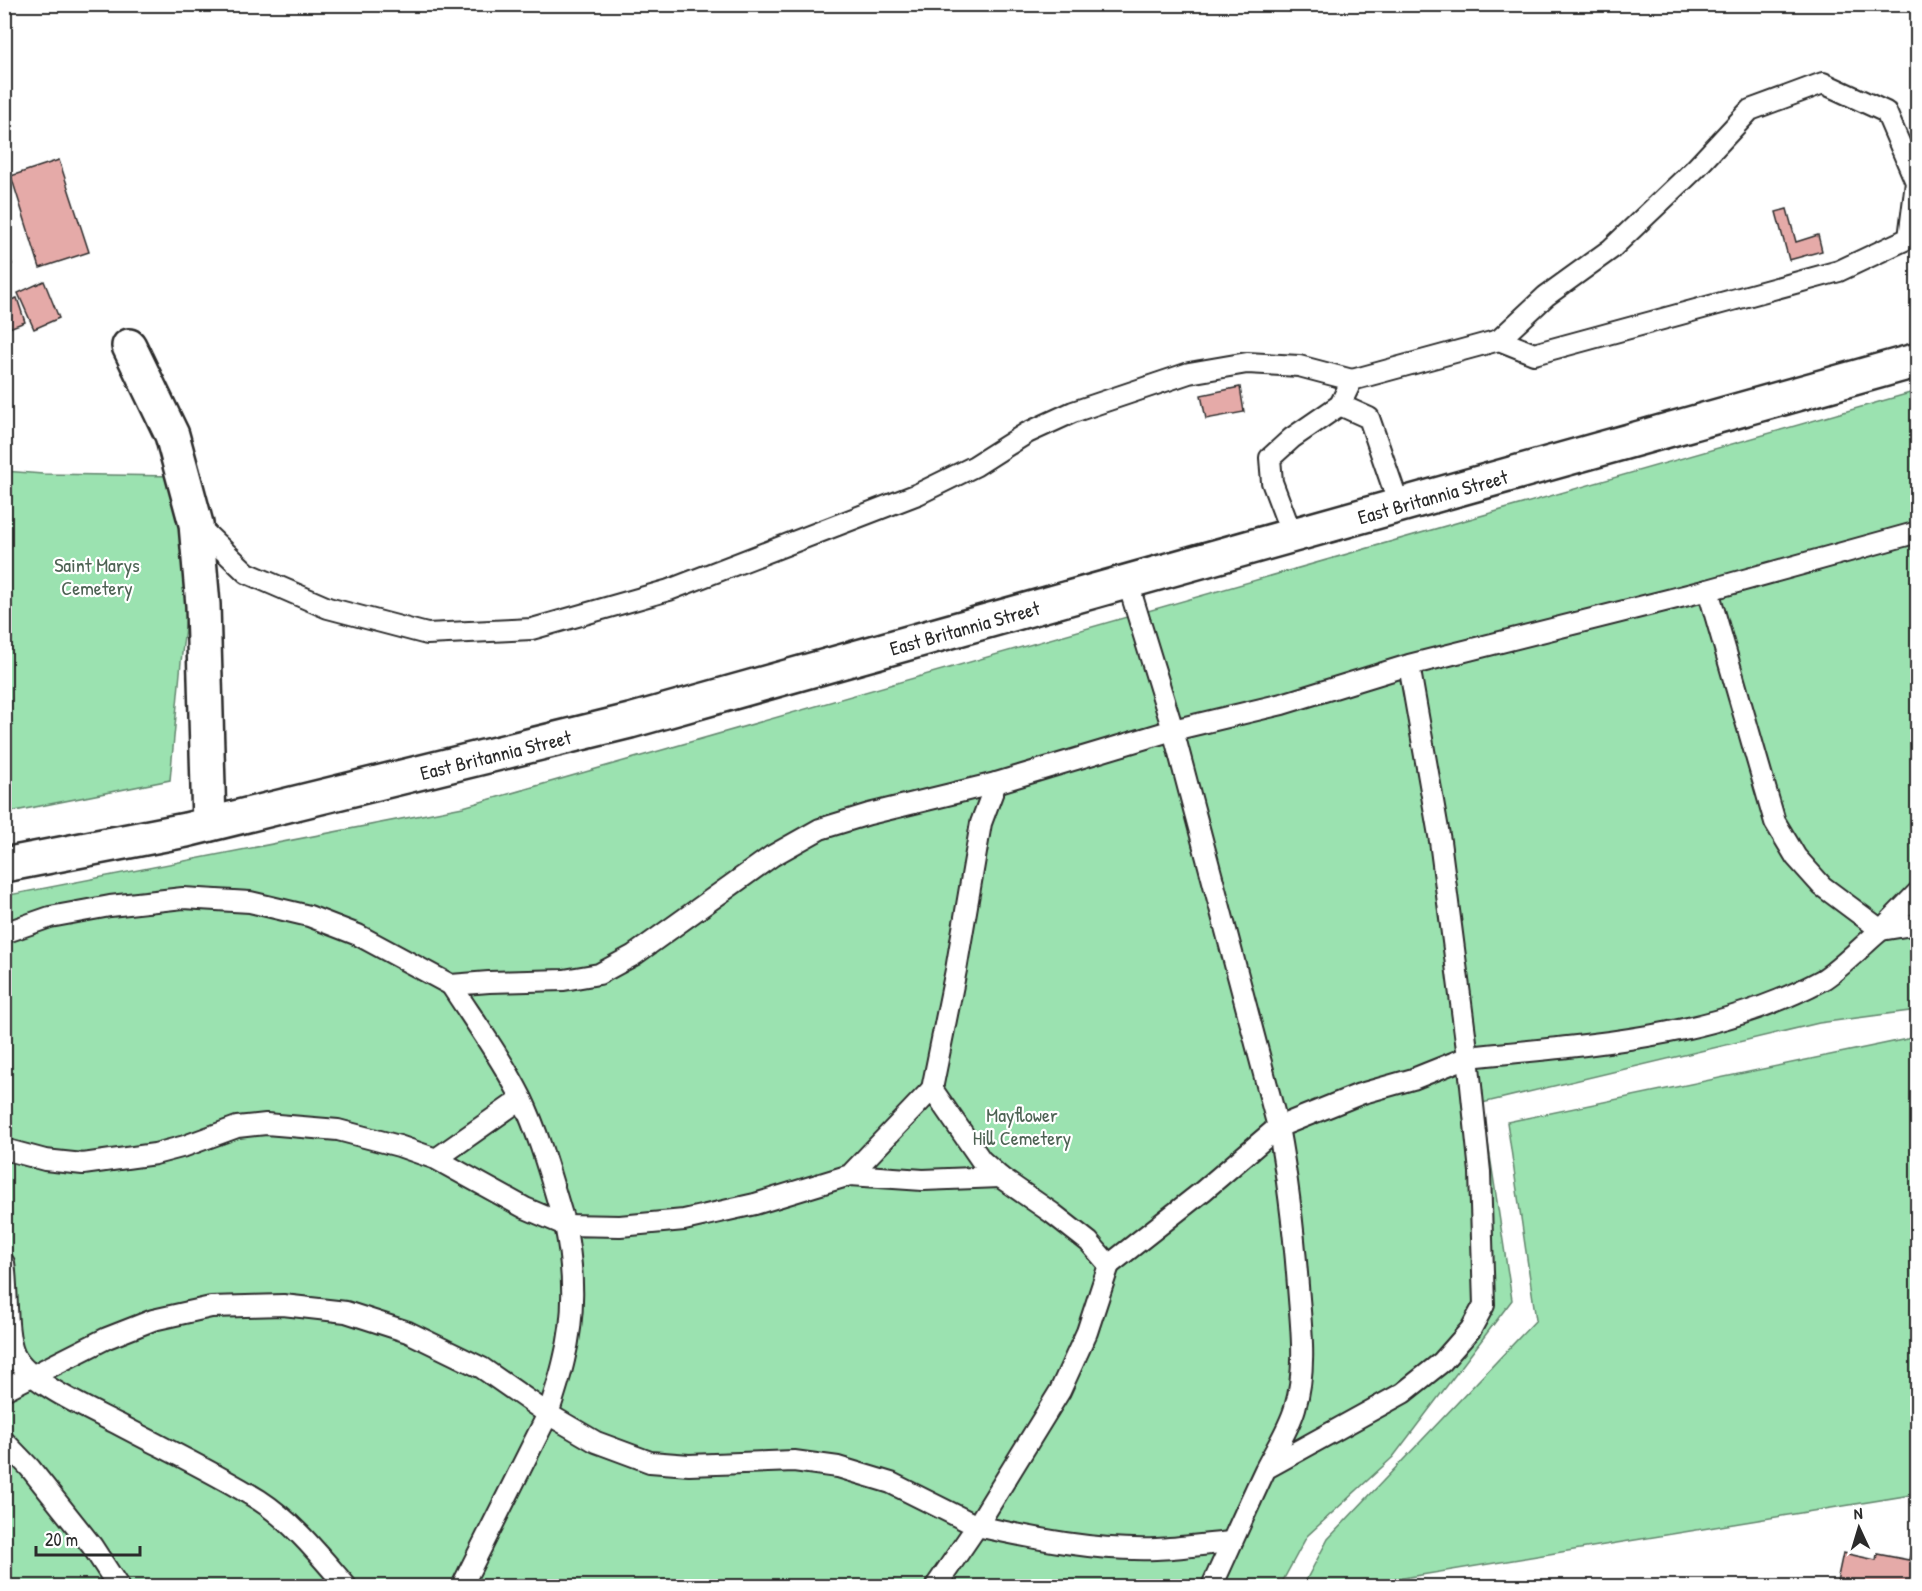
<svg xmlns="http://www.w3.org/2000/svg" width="1922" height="1591" viewBox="0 0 1922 1591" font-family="'Patrick Hand',sans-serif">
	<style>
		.green { fill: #9be2b0; stroke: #63866e; stroke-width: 1.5 }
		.building { fill: #e5aaa8; stroke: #2b2b2b; stroke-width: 1.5 }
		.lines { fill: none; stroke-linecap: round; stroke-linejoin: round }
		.lane-casing { stroke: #2b2b2b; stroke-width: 24 }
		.street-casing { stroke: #2b2b2b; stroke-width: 38 }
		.lane { stroke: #fff; stroke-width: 20 }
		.street { stroke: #fff; stroke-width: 33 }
		.labels { text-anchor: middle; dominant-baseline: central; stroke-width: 4.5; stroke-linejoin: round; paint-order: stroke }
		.street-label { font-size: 20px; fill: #2b2b2b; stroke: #fff }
		.park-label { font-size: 20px; fill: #4d6253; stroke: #fff }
	</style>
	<rect width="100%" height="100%" fill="#fff"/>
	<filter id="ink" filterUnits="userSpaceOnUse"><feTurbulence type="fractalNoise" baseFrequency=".0167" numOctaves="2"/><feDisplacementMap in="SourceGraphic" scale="12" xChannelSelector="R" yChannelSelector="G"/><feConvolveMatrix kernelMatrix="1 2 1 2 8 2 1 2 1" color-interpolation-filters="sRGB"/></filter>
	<g filter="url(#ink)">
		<g class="green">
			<path d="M1917,391V1010L1819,1023L1482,1103L1512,1300L1393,1457L1307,1536L1280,1586H5L4,896L463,807Z"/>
			<path d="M4,471L43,474L176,476L191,574L181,662L170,780L5,813Z"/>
			<path d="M1917,1037V1494L1354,1586H1303L1328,1539L1536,1320L1507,1122Z"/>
		</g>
		<g class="building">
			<path d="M59,160L89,252L40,268L11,176Z"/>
			<path d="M1787,209L1796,242L1818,235L1822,251L1789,260L1776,212Z"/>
			<path d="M4,244L12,264L4,266Z"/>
			<path d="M44,281L59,318L34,329L18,293Z"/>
			<path d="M17,298L25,322L4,330V302Z"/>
			<path d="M1240,387L1244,412L1206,419L1201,395Z"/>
			<path d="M1912,1544L1918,1545V1586H1836L1843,1553L1876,1560L1877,1554L1909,1560Z"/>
		</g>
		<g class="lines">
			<g class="lane-casing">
				<g id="lane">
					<path d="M1340,405L1352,380L1499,340L1546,296L1611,249L1696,168L1750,110L1823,83L1886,112L1916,182L1909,238L1839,271L1534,354L1499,340"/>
					<path d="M196,524L247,573L328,608L427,634L532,629L669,590L918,494L975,466L1027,433L1073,412L1189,373L1247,363L1299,366L1352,380"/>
					<path d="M1292,535L1272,482L1270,458L1292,438L1340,405L1369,418L1399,505"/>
					<path d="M1708,590L1918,532"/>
					<path d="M1881,930L1918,892"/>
					<path d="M1881,930L1918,924"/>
					<path d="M4,933L50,917L110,906L183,898L250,902L309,916L358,935L451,985L489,982L564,980L599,974L634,955L772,856L820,829L869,814L996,783L1173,730L1127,580"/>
					<path d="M932,1089L956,970L981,823L996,783"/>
					<path d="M4,1149L45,1160L83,1164L155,1154L185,1146L237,1127L266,1124L338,1130L399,1146L436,1159L525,1208L565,1225C552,1183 541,1139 522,1099C502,1059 475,1022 451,985"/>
					<path d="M436,1159L521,1099"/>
					<path d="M1000,1177L1052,1213L1089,1242L1109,1265L1087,1332L1060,1391L977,1526C1037,1539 1095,1551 1156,1549C1181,1548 1206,1544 1231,1542"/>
					<path d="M4,1263C8,1288 5,1333 14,1354C26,1382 91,1410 118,1424C165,1449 214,1472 259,1500C293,1522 320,1556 346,1586"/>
					<path d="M1109,1265L1203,1191L1278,1127L1173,730L1282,704L1409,665L1440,841L1468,1057C1587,1045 1714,1038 1822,980C1839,970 1865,943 1881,930L1822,886L1796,857L1775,822L1708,590L1409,665"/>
					<path d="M4,1390L107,1338L153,1320L211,1307L283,1305L346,1312L408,1332L482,1368L548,1414C554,1396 560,1378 564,1360C575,1317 574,1269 565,1225L620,1226L684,1220L755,1204L850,1175L923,1180L1000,1177L981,1160L932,1089L850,1175"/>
					<path d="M4,1441L30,1468L92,1546L118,1586"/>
					<path d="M462,1586L548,1414L596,1442L650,1462L689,1465L794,1461L838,1467L891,1483L977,1526L936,1586"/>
					<path d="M1212,1586C1230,1547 1247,1508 1265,1470C1275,1450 1289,1429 1295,1408C1307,1368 1301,1327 1298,1286C1294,1232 1288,1180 1278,1127L1360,1094L1413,1079L1468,1057L1480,1172L1484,1305L1471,1329L1442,1362L1403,1393L1267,1468"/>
				</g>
			</g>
			<g class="street-casing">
				<g id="street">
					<path d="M129,346L172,435L196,524L203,605L209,824"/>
					<path id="s1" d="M4,865L186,830L630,721L1918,360"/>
				</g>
			</g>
			<use href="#lane" class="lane"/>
			<use href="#street" class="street"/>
		</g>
	</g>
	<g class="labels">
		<g class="street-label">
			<text stroke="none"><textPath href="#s1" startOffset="1476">East Britannia Street</textPath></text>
			<text stroke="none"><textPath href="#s1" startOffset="990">East Britannia Street</textPath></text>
			<text stroke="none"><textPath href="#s1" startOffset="504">East Britannia Street</textPath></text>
		</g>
		<g class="park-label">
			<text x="97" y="564">Saint Marys<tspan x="97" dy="23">Cemetery</tspan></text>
			<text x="1022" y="1114">Mayflower<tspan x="1022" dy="23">Hill Cemetery</tspan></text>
		</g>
	</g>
	<rect width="1922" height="1591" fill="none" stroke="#fff" stroke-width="24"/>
	<rect x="12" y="12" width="1898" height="1567" fill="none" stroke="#2b2b2b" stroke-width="2" filter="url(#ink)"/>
	<g transform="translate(1859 1528) rotate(356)" stroke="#ffffff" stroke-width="4.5" paint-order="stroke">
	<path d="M0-4.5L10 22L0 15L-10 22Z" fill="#2b2b2b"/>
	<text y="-9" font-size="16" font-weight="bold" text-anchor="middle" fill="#2b2b2b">N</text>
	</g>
	<path d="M36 1546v9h104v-9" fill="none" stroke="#2b2b2b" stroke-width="3"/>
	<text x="45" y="1546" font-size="18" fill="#2b2b2b" stroke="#ffffff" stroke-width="4.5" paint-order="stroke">20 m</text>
</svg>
